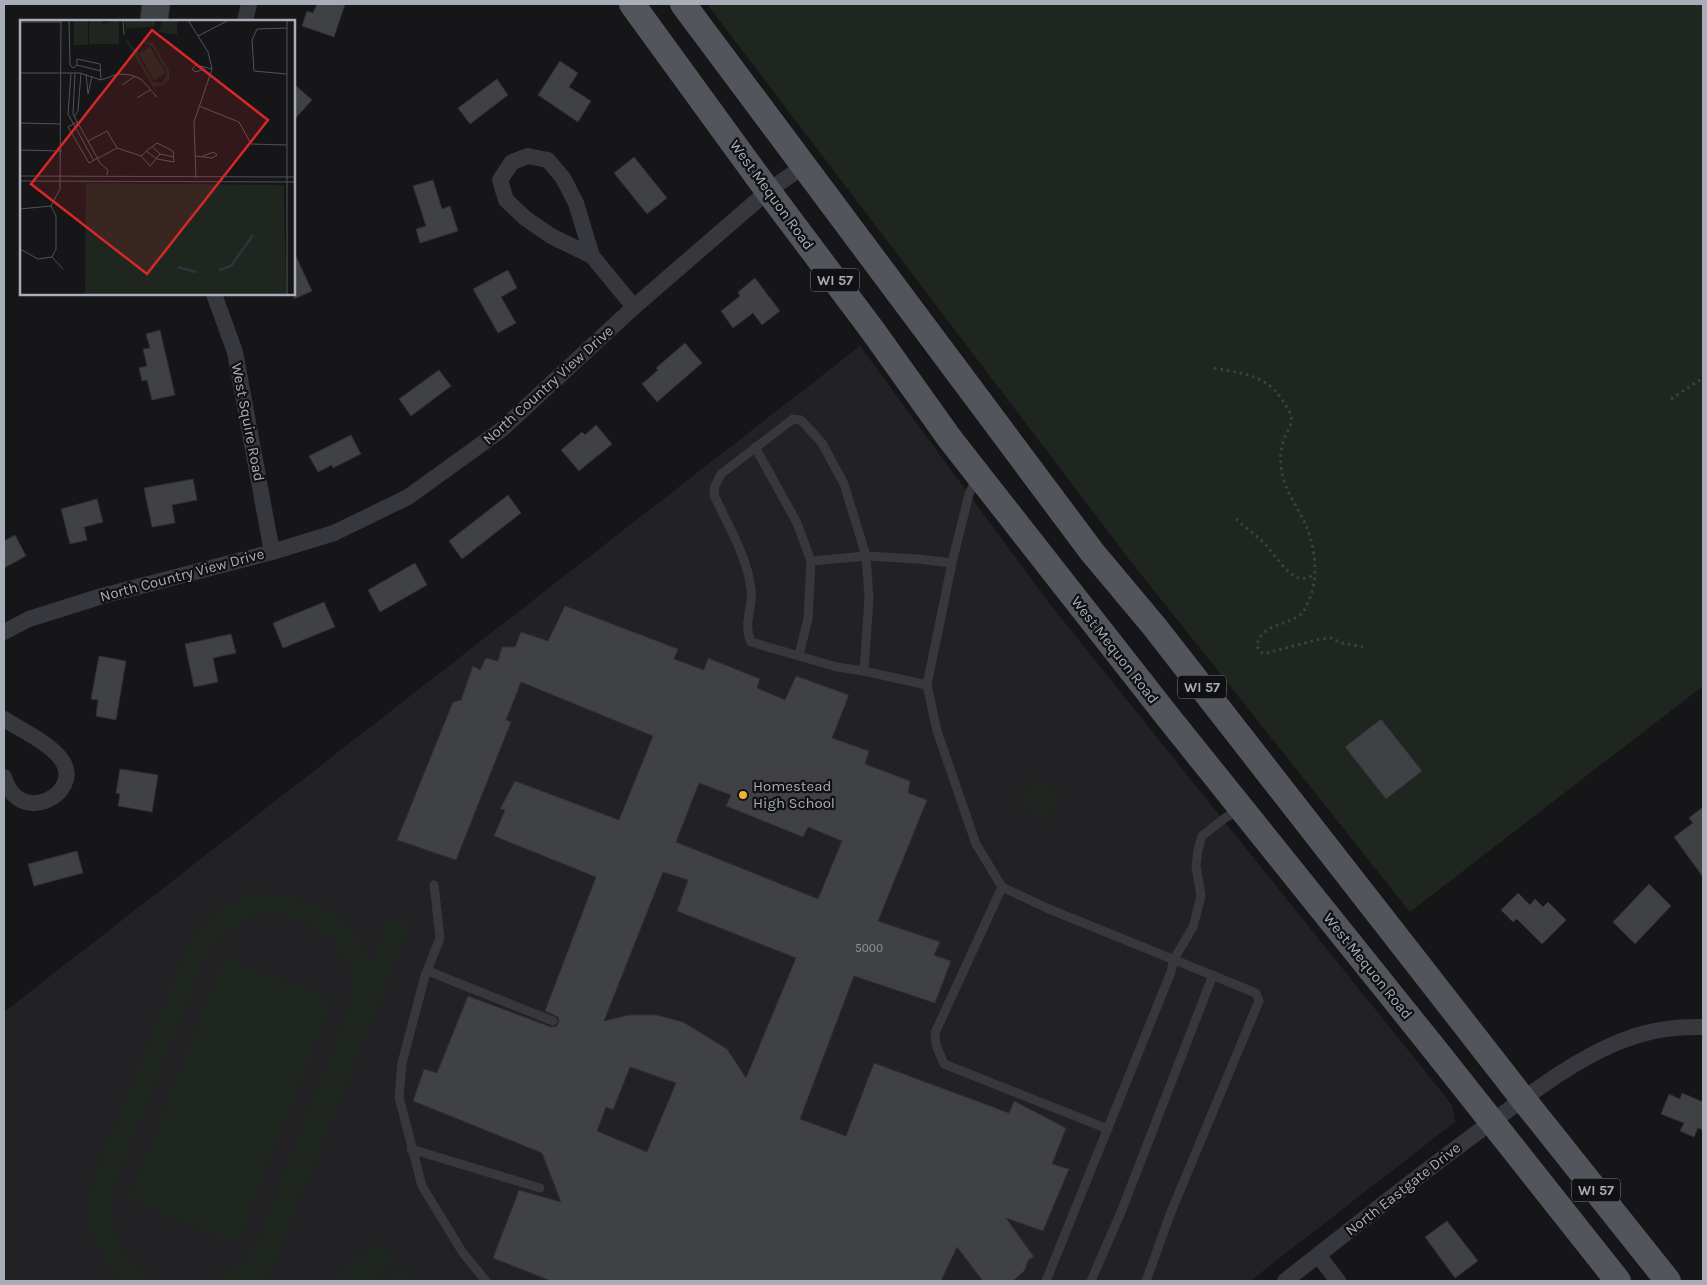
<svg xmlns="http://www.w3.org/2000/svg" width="1707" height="1285" viewBox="0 0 1707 1285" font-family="Karla,sans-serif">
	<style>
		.built { fill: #222225 }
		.green { fill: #1e261f }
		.building { fill: #404145; stroke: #303034; fill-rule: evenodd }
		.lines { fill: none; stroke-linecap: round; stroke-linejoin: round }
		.path { stroke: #3d3f44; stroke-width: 3; stroke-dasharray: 2.5 4; stroke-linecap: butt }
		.service { stroke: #37383d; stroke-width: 9 }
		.minor { stroke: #37383d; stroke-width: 16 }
		.primary { stroke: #53555c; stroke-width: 26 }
		.poi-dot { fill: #f2b134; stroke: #111113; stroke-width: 2 }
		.labels { text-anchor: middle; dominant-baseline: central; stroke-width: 4.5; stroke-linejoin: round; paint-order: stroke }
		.number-label { font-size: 12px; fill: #8e929b }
		.shield { fill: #111113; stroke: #7b7e86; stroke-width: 1 }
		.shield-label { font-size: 14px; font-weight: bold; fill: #a8adb8 }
		.street-label { font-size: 15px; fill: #a8adb8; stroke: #111113 }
		.poi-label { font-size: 15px; fill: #a8adb8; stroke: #111113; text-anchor: start }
		.inset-river { fill: none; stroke: #2c353c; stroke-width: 2.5 }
		.inset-road { fill: none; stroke: #505258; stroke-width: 1 }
		.view { fill: #d62828; fill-opacity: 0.15; stroke: #d62828; stroke-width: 2.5 }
		.inset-edge { fill: none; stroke: #a8adb8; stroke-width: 2.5 }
	</style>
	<rect width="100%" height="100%" fill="#161618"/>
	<path class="built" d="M860,346L1046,599L1452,1105L1455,1122L1250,1281H4V1012Z"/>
	<g class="green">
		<path d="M707,4H1703V686L1410,912L1132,563Z"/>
		<path d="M1035,778L1059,797L1043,819L1020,800Z"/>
		<path d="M272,894C305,902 335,903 354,935C360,943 364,954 369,963L389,916L411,922L267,1281H212C233,1271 245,1262 257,1242L348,1011L353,977L350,967L333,940L306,923L274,912L257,914L231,929L208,948L113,1190C108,1233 120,1261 159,1281H122L106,1260L90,1232L88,1200L100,1161L187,948C204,926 221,904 249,895C256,893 265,895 272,894Z"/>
		<path d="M224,957L333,1000L237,1244L128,1200Z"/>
		<path d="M376,1240L394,1260L371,1281H336L334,1279Z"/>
		<path d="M400,1266L413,1281H383Z"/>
	</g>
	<g class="building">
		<path d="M142,4H170L168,21H140Z"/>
		<path d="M317,4H345L334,37L302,26L307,11L313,13Z"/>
		<path d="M560,61L578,73L569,87L591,101L578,122L538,95Z"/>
		<path d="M497,79L508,95L470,124L458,108Z"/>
		<path d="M294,84L312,100L294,120Z"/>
		<path d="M634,157L667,198L647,214L614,173Z"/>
		<path d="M433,180L442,209L450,206L458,231L420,243L416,229L426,226L413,186Z"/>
		<path d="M294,252L312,291L294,299Z"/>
		<path d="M508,270L517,288L501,297L516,323L498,333L473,289Z"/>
		<path d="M755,278L780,311L762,325L753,313L733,328L721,311L740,296L738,292Z"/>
		<path d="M160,330L175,395L152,400L147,380L142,381L139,368L147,366L143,349L150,348L146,334Z"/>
		<path d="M685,343L702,363L657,402L642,384L658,370L656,368Z"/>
		<path d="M439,370L451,386L411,416L399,399Z"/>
		<path d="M596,425L612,444L579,471L561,450L582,432L585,435Z"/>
		<path d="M351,435L361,454L333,468L332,465L318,472L309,456Z"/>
		<path d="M193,479L197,500L172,505L175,523L152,527L144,488Z"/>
		<path d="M508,495L521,513L462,559L449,541Z"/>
		<path d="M97,499L103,522L84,527L87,540L70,544L61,509Z"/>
		<path d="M15,535L26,556L4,568V541Z"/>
		<path d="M415,563L427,585L380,612L368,590Z"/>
		<path d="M324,602L335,627L283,648L273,623Z"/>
		<path d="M565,606L678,649L674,659L704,670L708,658L760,679L757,688L785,700L796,676L849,695L832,738L869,751L865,764L910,781L908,793L927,800L878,921L940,942L934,955L951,961L935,1003L854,976L800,1119L846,1136L874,1063L1009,1113L1014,1101L1066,1128L1052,1164L1069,1169L1043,1231L1006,1218L1034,1257L1028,1260L1025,1270L1013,1281H983L957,1247L941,1281H551L493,1258L519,1190L561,1202L542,1153L413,1101L424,1069L437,1073L468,996L551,1027L557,1026L559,1021L558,1017L545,1011L596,877L494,836L505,810L500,809L515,781L619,820L653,736L521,682L506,720L511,722L456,860L397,840L453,702L461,700L473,666L480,670L486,658L498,661L502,647H515L521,632L548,641ZM699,783L731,795L726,806L803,837L808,827L842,841L818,899L676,842ZM663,872L688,880L677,911L796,958L746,1078L727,1049L683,1022L656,1015H629L604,1021ZM630,1067L676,1083L647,1152L597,1131L606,1107L613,1110Z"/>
		<path d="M231,634L236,653L213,658L218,682L194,687L185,644Z"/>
		<path d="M99,656L126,661L116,720L96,716L98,700L91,699Z"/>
		<path d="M1381,719L1422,771L1386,799L1345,747Z"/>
		<path d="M120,769L158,775L152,812L118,806L120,794L116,793Z"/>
		<path d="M1703,807V877L1674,837L1693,823L1689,818Z"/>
		<path d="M77,851L83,873L34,886L28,864Z"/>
		<path d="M1649,884L1671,906L1635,944L1613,922Z"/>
		<path d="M1518,893L1530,905L1535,899L1543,907L1548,902L1566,920L1542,944L1517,919L1513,922L1501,910Z"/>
		<path d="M1682,1093L1703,1102V1130L1698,1128L1694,1137L1680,1131L1684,1123L1661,1114L1669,1094L1680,1099Z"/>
		<path d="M1447,1221L1478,1261L1455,1278L1425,1237Z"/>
	</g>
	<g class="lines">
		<g class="path">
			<path d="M1214,368C1250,375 1270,375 1289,411C1296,423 1286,431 1283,442C1280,452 1280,463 1282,473C1286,494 1299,508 1307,528C1315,548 1318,574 1311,595C1308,602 1306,610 1300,615C1286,626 1259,624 1257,647L1263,654L1320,639L1331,638L1341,643L1364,647"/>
			<path d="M1671,399L1703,378"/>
			<path d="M1236,519C1246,528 1257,536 1266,545C1274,554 1287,575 1299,578C1304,579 1309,577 1314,575"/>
		</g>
		<g class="service">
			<path d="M755,447L797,523L811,561L808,619L799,655"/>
			<path d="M811,561L866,556L918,559L952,563L927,685L937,731L976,844L1002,887L1049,909L1256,993L1259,1001L1171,1212L1146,1281"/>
			<path d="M952,563L969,494L977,477"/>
			<path d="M864,671L869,598L866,556L844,484L822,443L801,420L793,419L721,474L715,486L714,495C728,525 747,556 751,589C754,608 742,621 751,642L837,667L864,671L927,685"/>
			<path d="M434,885L440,938L425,976L402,1063L399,1097L422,1186L463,1253L486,1281"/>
			<path d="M1002,887L935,1033L936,1045L944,1064L1108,1129"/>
			<path d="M428,971L553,1021"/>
			<path d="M411,1149L540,1188"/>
			<path d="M1046,1281L1171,972L1174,959L1193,927L1201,896L1196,866L1198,850L1202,836L1225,818L1239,810"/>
			<path d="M1091,1281L1121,1212L1213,975"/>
		</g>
		<g class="minor">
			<path d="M245,21L249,4"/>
			<path d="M592,256L551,236L525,218L506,200L500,180L512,162L528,156L548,160L563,178L576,203L592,256L634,307"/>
			<path d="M214,294L235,352L272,552"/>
			<path d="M4,632L29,619L102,596L272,552L334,533L408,497L501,430L634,307L768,191L804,166"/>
			<path d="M4,719C21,730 52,744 63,762C82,794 19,828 4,777"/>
			<path d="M1318,1255L1338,1281"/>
			<path d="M1285,1281C1354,1227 1422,1172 1493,1121C1532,1093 1570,1063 1614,1044C1643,1031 1673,1026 1703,1027"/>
		</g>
		<g class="primary">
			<path d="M632,4L768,191L873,331L950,439L1168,717L1432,1046L1618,1281"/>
			<path d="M683,4L1092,552L1154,626L1523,1099L1668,1281"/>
		</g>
	</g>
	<circle class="poi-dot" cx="743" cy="795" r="5"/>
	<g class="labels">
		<g class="number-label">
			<text x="869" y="948">5000</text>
		</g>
		<g class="shield">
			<rect x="811" y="268.5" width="48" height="23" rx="4"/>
			<rect x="1178" y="675.5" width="48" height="23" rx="4"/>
			<rect x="1572" y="1178.5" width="48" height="23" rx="4"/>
		</g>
		<g class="shield-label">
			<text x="835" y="280">WI 57</text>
			<text x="1202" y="687">WI 57</text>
			<text x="1596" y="1190">WI 57</text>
		</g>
		<g class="street-label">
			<text transform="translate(772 195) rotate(54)">West Mequon Road</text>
			<text transform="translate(548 385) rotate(-42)">North Country View Drive</text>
			<text transform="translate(248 422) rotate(79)">West Squire Road</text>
			<text transform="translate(182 575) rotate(-15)">North Country View Drive</text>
			<text transform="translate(1115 650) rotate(52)">West Mequon Road</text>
			<text transform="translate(1368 966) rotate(51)">West Mequon Road</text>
			<text transform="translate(1403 1189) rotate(-38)">North Eastgate Drive</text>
		</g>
		<g class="poi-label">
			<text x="753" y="786">Homestead<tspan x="753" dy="17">High School</tspan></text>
		</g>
	</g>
	<g transform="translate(20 20)">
		<rect width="275" height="275" fill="#161618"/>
		<path d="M54,0H68V25H54ZM69,0H82V4L99,0V24H69ZM105,0H135V6L106,9ZM143,0H157V15L138,12ZM108,20L114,29L123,21L133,23L149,50V60L143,65L135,66L136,72L106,21ZM125,23L132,26L147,52L143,63L133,62L118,36V27ZM130,27L146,53L134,60L119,34ZM66,163L264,165L266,275H65Z" fill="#1e261f" fill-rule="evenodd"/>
		<path class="inset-river" d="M158,247L176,252M199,250L211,246L233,215"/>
		<path class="inset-road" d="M49,0L50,45L53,48L57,45M103,0L104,15M168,0L188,32L192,49L174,102L176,158M0,2H41M267,8L237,9L232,20L234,51L267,54M178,16L207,1M185,49L175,52L172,49L176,45L192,49M0,53H60L81,60L80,45V44L57,39V45L81,51M51,53L48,94L74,141M55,53L53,94L80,143L88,150L87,155M66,54L68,74L72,56M81,60L98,54L111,55L121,59L137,77M102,65L115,56M117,78L130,70M179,86L219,102L231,124L267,125M54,97L58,91L61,53M57,102L48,107L69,143L97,128L121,136L130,146L140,134M0,103L41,104M68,121L87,111L97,128M132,126L140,134L154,137M0,130L42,131M121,136L129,129L137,123L153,131L154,142L137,139L126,131M175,136L192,138L197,135L194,132L183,136M0,156L275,157M0,161L275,162M31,186L36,196V229L32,237M0,189L31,186L40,169L41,0M0,229L18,239L32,237M32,237L43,249M267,275V0"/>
		<path class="view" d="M132,10L248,100L127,254L11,164Z"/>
		<rect width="275" height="275" class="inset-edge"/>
	</g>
	<rect width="1707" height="1285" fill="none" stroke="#a8adb8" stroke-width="10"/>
</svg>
